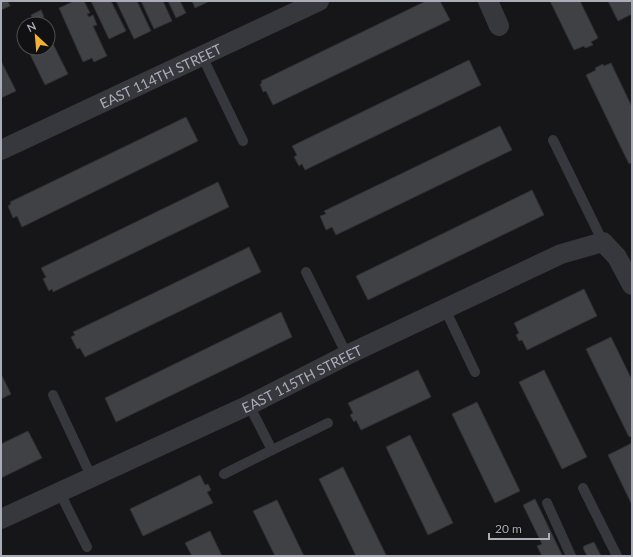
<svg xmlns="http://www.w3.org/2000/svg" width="633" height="557" viewBox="0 0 633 557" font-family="Lato,sans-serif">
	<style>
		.building { fill: #404145; stroke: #303034 }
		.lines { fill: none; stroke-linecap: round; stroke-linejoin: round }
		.service { stroke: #37383d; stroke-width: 10 }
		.minor { stroke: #37383d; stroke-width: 20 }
		.labels { text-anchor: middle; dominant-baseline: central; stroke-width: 3; stroke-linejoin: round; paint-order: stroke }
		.street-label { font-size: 14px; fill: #a8adb8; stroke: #111113 }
	</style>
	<rect width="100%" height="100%" fill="#161618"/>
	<g class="building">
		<path d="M1,1H8L10,6L1,10Z"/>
		<path d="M74,1H84L90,13L87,14L89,17L93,15L97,25L93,26L107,56L94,62L92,58L83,62L59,8Z"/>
		<path d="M91,1H111L126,31L109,39Z"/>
		<path d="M116,1H137L151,31L134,39Z"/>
		<path d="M141,1H163L172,21L154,29Z"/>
		<path d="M168,1H180L186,13L176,18Z"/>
		<path d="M192,1H210L195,8Z"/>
		<path d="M426,1H440L450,20L273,105L266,91L263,92L260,84L262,83L261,81Z"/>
		<path d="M550,1H580L598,38L591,42L593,45L585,48L584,46L574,50Z"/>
		<path d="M608,1H632V14L618,21Z"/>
		<path d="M41,10L44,17L35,22L31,15Z"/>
		<path d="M48,34L68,74L45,85L27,48H48Z"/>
		<path d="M469,60L481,85L305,170L302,164L299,166L294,157L297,155L292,146Z"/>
		<path d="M1,61L16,91L1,98Z"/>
		<path d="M611,63L632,107V162L629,164L586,75L596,70L595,68L603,64L604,66Z"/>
		<path d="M186,117L198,141L22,227L17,216L13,218L8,206L11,204L10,202Z"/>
		<path d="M500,126L512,150L336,235L332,227L326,230L320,216L326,214L324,211Z"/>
		<path d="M218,182L229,207L53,292L52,289L49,291L43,279L46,277L41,268Z"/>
		<path d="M532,190L544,215L368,300L356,276Z"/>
		<path d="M249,247L261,272L85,357L80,348L77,349L71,337L75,335L73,332Z"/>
		<path d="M584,289L597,316L527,350L522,340L519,341L516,335L519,333L514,323Z"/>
		<path d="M281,312L292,337L116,422L105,398Z"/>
		<path d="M611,337L632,380V436L629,437L586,349Z"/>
		<path d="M418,370L431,397L361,430L356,420L354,422L350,415L353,413L348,403Z"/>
		<path d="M544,370L587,457L562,469L519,382Z"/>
		<path d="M1,374L11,394L1,399Z"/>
		<path d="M477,402L520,491L495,503L452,414Z"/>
		<path d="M28,431L42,458L1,478V444Z"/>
		<path d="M410,435L453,523L428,535L386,447Z"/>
		<path d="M632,443V505L608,455Z"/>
		<path d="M343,467L386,555L385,556H356L319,479Z"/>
		<path d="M200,475L205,485L208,484L211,490L207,492L213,503L143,536L130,509Z"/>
		<path d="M535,499L562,555L560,556H542L537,546L542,544L523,505Z"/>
		<path d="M277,500L304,556H275L253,511Z"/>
		<path d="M210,531L222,556H192L185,543Z"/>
		<path d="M594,542L601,556H587L583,548L584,546Z"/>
	</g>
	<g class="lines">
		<g class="service">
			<path d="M202,56L243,141"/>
			<path d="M553,140L603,242"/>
			<path d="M306,272L347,355"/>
			<path d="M445,309L475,372"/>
			<path d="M53,395L91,476"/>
			<path d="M272,450L328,423"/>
			<path d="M224,474L272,450L249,405"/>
			<path d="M583,488L617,556"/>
			<path d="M59,491L87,547"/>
			<path d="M547,503L571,556"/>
		</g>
		<g class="minor">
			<path d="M488,1L499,26"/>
			<path id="s1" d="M1,150L319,1"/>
			<path id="s2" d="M1,519L249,405L347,355L561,254L603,242L617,257L632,285"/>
		</g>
	</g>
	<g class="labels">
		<g class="street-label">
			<text stroke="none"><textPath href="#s1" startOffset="176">EAST 114TH STREET</textPath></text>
			<text stroke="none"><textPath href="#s2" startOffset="332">EAST 115TH STREET</textPath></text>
		</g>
	</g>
	<rect width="633" height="557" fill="none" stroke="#a8adb8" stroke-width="4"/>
	<g transform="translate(36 36) rotate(334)"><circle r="19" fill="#111113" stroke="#4d4f55"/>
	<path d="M0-3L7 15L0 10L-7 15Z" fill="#f2b134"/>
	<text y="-6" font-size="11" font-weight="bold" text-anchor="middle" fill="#a8adb8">N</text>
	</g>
	<path d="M489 533v6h60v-6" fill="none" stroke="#a8adb8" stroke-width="2"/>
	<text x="495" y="533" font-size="12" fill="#a8adb8" stroke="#111113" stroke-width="3" paint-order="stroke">20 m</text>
</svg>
